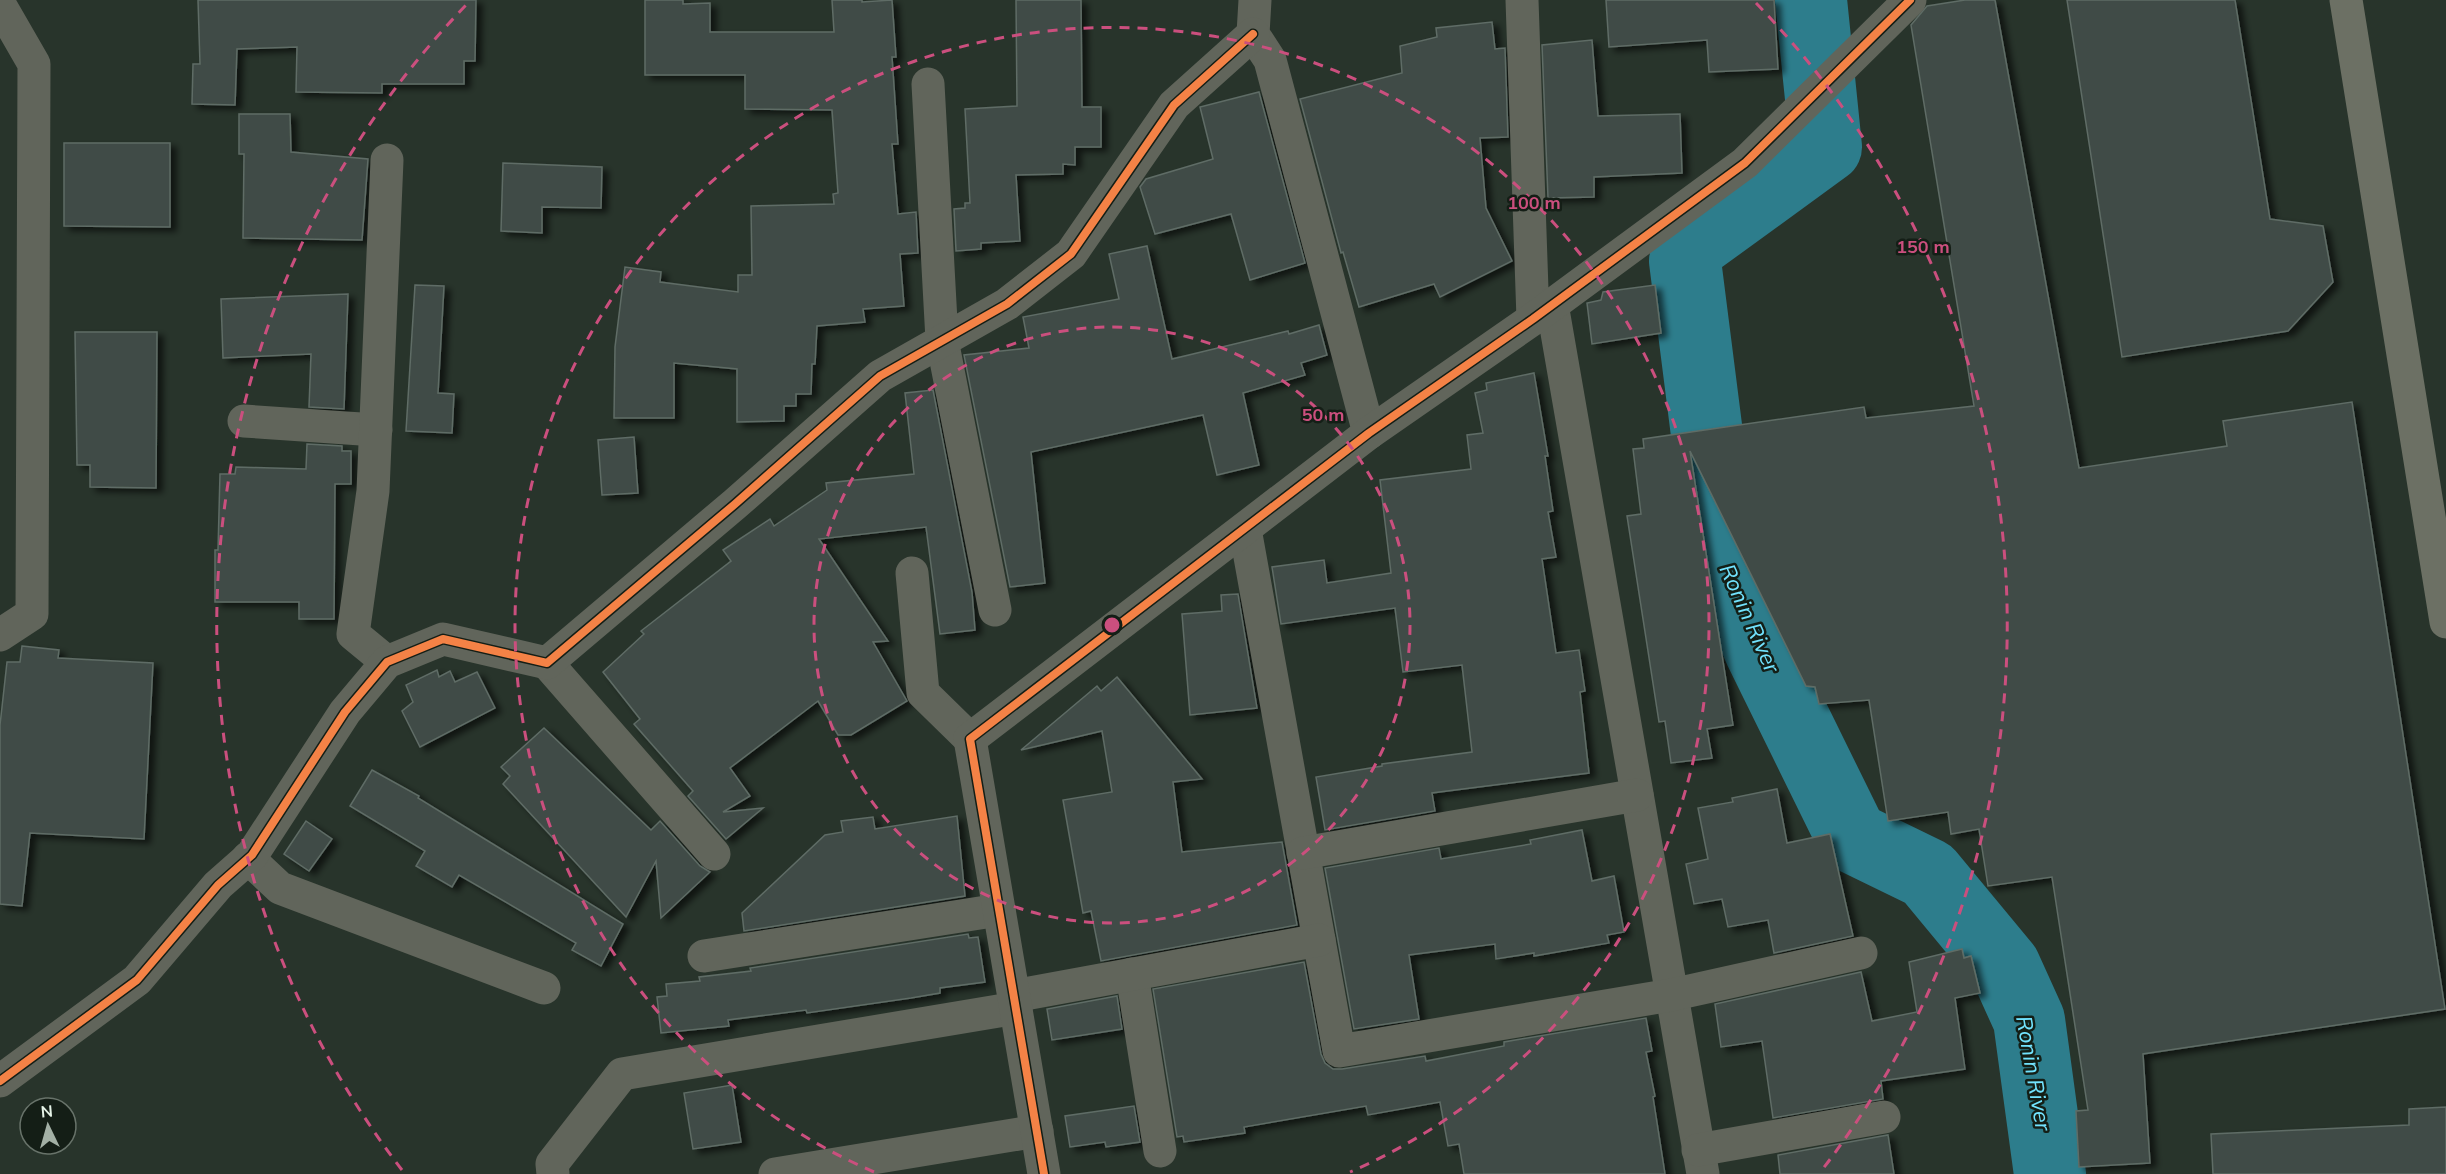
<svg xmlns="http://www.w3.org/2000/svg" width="2446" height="1174" viewBox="0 0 2446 1174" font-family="Mulish,sans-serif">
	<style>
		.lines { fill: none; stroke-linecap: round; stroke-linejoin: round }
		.river { stroke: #2d7d8c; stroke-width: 72 }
		.building { fill: #404c46; stroke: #5f6c66; stroke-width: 1.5; filter: url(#shadow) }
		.street { stroke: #61655b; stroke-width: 33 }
		.secondary { stroke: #6c7064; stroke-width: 33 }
		.cycleway-casing { stroke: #141e16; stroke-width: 11 }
		.cycleway { stroke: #f48246; stroke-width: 8 }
		.ring { fill: none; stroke: #cb4f7e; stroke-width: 3; stroke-dasharray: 10 8 }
		.labels { text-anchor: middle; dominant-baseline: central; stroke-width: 5; stroke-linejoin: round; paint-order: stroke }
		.water-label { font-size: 22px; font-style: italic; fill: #72e3fe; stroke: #141e16 }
		.centre { fill: #cb4f7e; stroke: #141e16; stroke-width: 3 }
		.ring-label { font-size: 18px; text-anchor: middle; font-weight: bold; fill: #cb4f7e; stroke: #141e16; stroke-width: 5; stroke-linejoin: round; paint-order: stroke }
	</style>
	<defs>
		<filter id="shadow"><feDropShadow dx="6" dy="4" stdDeviation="3" flood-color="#0009"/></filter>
	</defs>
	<rect width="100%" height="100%" fill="#28342b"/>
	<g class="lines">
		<path class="river" d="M1811,0L1826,147L1694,243L1685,261L1724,568L1760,650L1852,837L1928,874L2005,967L2029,1020L2050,1174"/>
	</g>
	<g class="building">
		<path d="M198,0H476L475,61H464V84H382V93L296,92L297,47L237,49L235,105L192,104L193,64H200Z"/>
		<path d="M645,0H683V4L710,3V32H834L832,0H862V2L892,0L896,57H892L898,144H892L898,214L916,212L918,253L900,254L904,306L863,309L865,322L817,326L815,364H812L811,394H796V406H784V421L737,422V369L674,363V418H614L615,347L625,267L661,272L660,282L738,292V275H752L751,206L834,204L833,194L838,193L832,110L745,109V75H645Z"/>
		<path d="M1016,0H1081L1082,107H1101V147H1075V165L1063,164V174L1016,175L1020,241L981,243V249L956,251L954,209L965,208V203H970L965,109L1017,106Z"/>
		<path d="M1606,0H1774L1778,69L1709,72L1707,40L1609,47Z"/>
		<path d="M1965,0H1995L2079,468L2227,446L2223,421L2352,402L2445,1009L2143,1054L2150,1163L2079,1167L2076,1111L2088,1110L2052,877L1988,886L1979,829L1951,834L1948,812L1888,821L1869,700L1819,704L1815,687L1806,686L1690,451L1733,725L1707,729L1712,758L1671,763L1665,721L1659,722L1627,516L1641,514L1633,449L1644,448L1643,439L1864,407L1866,418L1974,406L1911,25L1927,6Z"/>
		<path d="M2067,0H2235L2270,219L2323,226L2333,282L2288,331L2122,357Z"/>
		<path d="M1492,22L1495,49L1505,48L1508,137L1480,138L1486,208L1512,261L1440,297L1434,284L1359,307L1343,252L1341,253L1300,99L1402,73L1400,46L1437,37L1436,28Z"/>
		<path d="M1592,40L1598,116L1680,114L1682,173L1594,177V197L1548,198L1542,45Z"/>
		<path d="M1259,92L1305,263L1250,280L1231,214L1155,234L1140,187L1146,179L1213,159L1200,107Z"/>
		<path d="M239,114H290L291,152L368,159L362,240L243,238L244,154H239Z"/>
		<path d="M64,143H170V227L64,226Z"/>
		<path d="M503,163L602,167L601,208L542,207V233L501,231Z"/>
		<path d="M1147,246L1172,359L1288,331L1289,334L1319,325L1327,355L1301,363L1305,375L1243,393L1259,465L1217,475L1203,415L1031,452L1045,583L1010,587L964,355L1029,348L1023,317L1119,299L1109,254Z"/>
		<path d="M415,285L444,286L438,393L454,394L452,433L406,431Z"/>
		<path d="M1655,285L1661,333L1592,344L1587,303L1601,300L1603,292Z"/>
		<path d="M348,294L344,409L309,407L311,354L223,358L221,299Z"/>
		<path d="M75,332H157L156,488L90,487V465H77Z"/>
		<path d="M1534,373L1548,456H1545L1553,511L1548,512L1556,557L1542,559L1556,653L1579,650L1585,691L1580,692L1589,773L1432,793L1435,811L1325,830L1316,777L1382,766V764L1472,752L1462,665L1403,672L1395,608L1281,624L1272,567L1324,560L1327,583L1391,573L1380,480L1471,469L1467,435L1483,433L1475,393L1487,390L1486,383Z"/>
		<path d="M933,390L972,592L975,630L940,634L926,527L819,539L888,641L873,642L907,701L851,735H838L818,701L730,768L750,796L723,812L763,808L726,839L688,796L693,791L634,724L640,719L603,672L644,634L641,631L731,561L723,550L770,519L774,526L827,490L826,483L914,474L905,393Z"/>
		<path d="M634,437L638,493L602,495L598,440Z"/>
		<path d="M307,444L342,446V451H351V484H335L334,619H299V602H215V550H218L220,474H235L236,467L306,469Z"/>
		<path d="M1238,594L1257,708L1190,715L1182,614L1222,611L1221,595Z"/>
		<path d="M22,646L59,650L58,658L153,663L144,839L30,833L22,906L0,904V725L7,662H20Z"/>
		<path d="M437,670L439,677L450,671L455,682L477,672L495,708L420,747L402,711L413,702L406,685Z"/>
		<path d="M1117,677L1202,779L1173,782L1182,852L1282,842L1297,925L1101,961L1091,911L1083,913L1063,800L1112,792L1102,731L1021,750L1097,686L1101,691Z"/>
		<path d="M544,728L651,830L660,821L700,866L710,872L661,918L656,861L626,917L503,784L510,776L501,767Z"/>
		<path d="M372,770L419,796L418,798L623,924L601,966L572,950L576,943L459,875L452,887L416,866L425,851L350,806Z"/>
		<path d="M1777,789L1787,843L1830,834L1853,936L1774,953L1768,920L1728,927L1722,899L1694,904L1686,864L1708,859L1698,808L1733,802L1732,798Z"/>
		<path d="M957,816L965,896L744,931L742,913L825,835L843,832L841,821L873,817L875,829Z"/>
		<path d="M306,821L332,839L309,871L284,854Z"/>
		<path d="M1582,830L1592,881L1614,876L1624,932L1607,935L1609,943L1534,956V953L1496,959L1495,944L1409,955L1419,1019L1354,1029L1325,868L1439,848L1441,859L1531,844L1530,840Z"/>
		<path d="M968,934L969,938L978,937L985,982L940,988V993L911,998L807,1013L806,1010L728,1020L729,1026L661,1033L657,997L667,996L666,984L700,981L699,977L751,971L750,968Z"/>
		<path d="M1962,949L1964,958L1971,956L1980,993L1955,998L1965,1069L1881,1081L1883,1099L1773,1118L1762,1041L1721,1047L1715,1004L1861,972L1872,1021L1917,1012L1909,962Z"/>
		<path d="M1304,962L1321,1054L1325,1063L1333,1069H1342L1425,1056L1426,1061L1504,1046V1042L1646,1018L1652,1051L1646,1052L1655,1096L1653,1097L1665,1174H1464L1459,1144L1448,1146L1440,1102L1368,1115L1366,1106L1244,1127L1245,1133L1184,1142L1183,1136L1177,1137L1153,989Z"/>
		<path d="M1117,996L1122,1029L1052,1040L1047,1009Z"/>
		<path d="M732,1085L741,1142L693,1149L684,1093Z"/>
		<path d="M1134,1106L1140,1142L1106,1147L1105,1142L1070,1147L1065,1116Z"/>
		<path d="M2446,1107V1174H2213L2211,1134L2409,1125V1109Z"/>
		<path d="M1888,1135L1894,1174H1780L1778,1155Z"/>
	</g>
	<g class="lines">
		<g class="street">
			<path d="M1255,0L1253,34L1270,60L1369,433"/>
			<path d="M1522,0L1533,319"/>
			<path d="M0,5L34,64L32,614L0,635"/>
			<path d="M928,84L942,340L995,610"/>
			<path d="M1552,304L1703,1174"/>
			<path d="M244,421L376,430"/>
			<path d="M1245,529L1339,1051L1671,995L1861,953"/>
			<path d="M912,573L923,693L970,739"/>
			<path d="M387,662L353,634L373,491L387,160"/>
			<path d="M547,663L714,854"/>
			<path d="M1303,853L1637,795"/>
			<path d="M248,858L280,888L544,988"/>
			<path d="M704,956L999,910"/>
			<path d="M1132,974L1160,1151"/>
			<path d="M1014,996L1319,940"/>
			<path d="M0,1081L137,980L218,885L252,855L345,712L387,662L443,639L547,663L735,504L880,376L1007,304L1071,254L1174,105L1253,34"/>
			<path d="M1698,1150L1884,1117"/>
			<path d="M553,1174L552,1164L622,1074L1016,1008"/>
			<path d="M775,1174L1037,1131"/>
			<path d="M1044,1174L970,739L1369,433L1533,319L1745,163L1910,0"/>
		</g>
		<path class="secondary" d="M2346,0L2446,622"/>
		<g class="cycleway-casing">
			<g id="cycleway">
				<path d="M0,1081L137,980L218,885L252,855L345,712L387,662L443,639L547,663L735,504L880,376L1007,304L1071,254L1174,105L1253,34"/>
				<path d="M1044,1174L970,739L1369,433L1533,319L1745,163L1910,0"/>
			</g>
		</g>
		<use href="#cycleway" class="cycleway"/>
	</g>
	<g class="ring">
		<circle cx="1112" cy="625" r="298"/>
		<path d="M874 1172A597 597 0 1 1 1350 1172"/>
		<path d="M402 1170A895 895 0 0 1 468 3M1756 3A895 895 0 0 1 1822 1170"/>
	</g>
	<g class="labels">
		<g class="water-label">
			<text transform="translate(1750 618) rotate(66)">Ronin River</text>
			<text transform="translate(2034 1073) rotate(80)">Ronin River</text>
		</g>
	</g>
	<circle cx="1112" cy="625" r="9" class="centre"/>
	<g class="ring-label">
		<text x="1534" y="209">100 m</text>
		<text x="1923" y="253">150 m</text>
		<text x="1323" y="421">50 m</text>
	</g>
	<g transform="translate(48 1126) rotate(355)"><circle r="28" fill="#141e16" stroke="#68736a" stroke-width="1.5"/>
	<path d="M0-4.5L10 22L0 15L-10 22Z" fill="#a3b0a5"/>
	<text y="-9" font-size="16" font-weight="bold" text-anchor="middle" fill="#e5f3e7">N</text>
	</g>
</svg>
